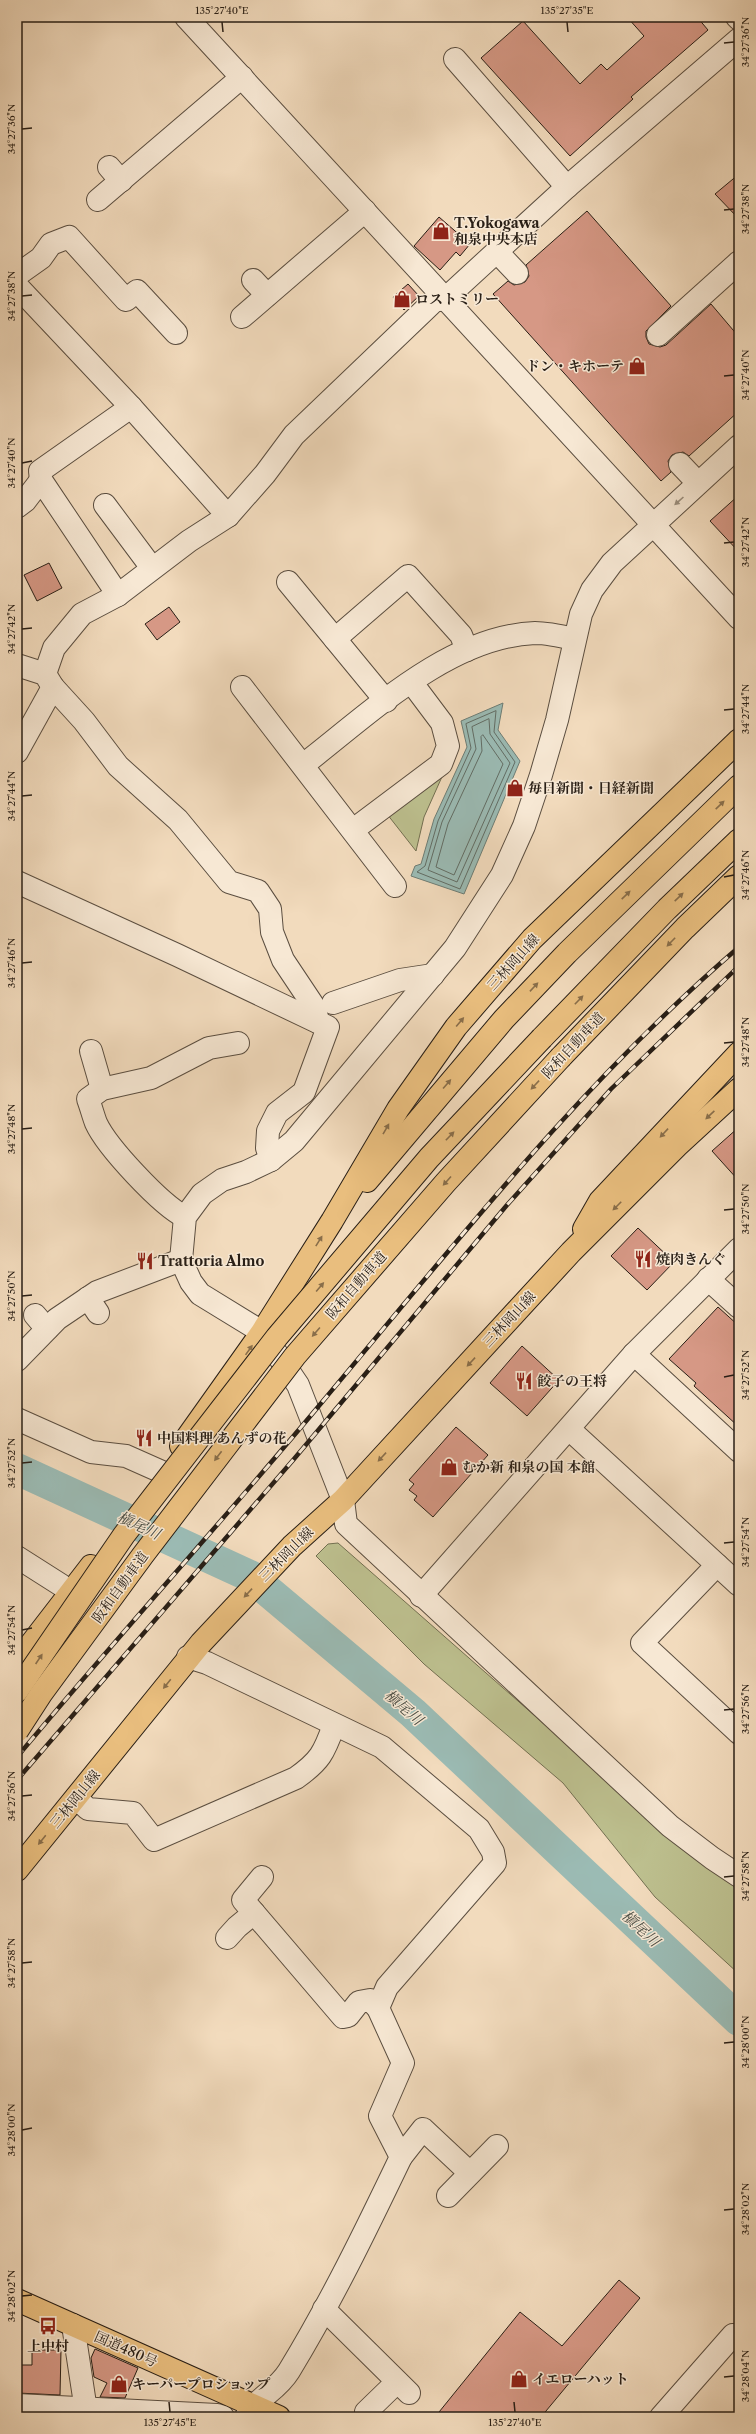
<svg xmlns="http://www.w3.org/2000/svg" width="756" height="2434" viewBox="0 0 756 2434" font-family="'Libre Caslon Text','Noto Serif JP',serif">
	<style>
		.green { fill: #bdc08f; stroke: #737052 }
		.water { fill: #9bbbb4; stroke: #6d7d75 }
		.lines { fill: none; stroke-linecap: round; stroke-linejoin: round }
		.shore { stroke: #626d65; stroke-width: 1 }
		.river { stroke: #9bbbb4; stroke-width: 32 }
		.building { fill: #d69885; stroke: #291f16 }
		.minor-casing { stroke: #5b4e40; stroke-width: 24 }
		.major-casing { stroke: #291f16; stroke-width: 24 }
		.highway-casing { stroke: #291f16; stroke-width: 24 }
		.minor { stroke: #f7e8d4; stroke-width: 22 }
		.major { stroke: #e9be7e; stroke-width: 22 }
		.highway { stroke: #e9be7e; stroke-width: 22 }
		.rail-casing { stroke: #291f16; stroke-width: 4.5 }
		.rail { stroke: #f7e8d4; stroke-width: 3; stroke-dasharray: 9; stroke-linecap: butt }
		.highway-bridge-casing { stroke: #291f16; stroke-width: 24; stroke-linecap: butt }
		.highway-bridge { stroke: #e9be7e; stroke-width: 22 }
		.oneway { fill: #9a8e7e }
		.oneway2 { fill: #896e4a }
		.ticks { fill: none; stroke: #291f16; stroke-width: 1.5 }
		.labels { text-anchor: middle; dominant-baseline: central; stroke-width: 3; stroke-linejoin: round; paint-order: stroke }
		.poi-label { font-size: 14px; font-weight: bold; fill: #291f16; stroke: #f7e8d4; text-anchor: start }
		.street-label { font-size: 14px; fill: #291f16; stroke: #f7e8d4 }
		.water-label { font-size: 15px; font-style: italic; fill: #4b4e45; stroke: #f7e8d4 }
		.neatline { fill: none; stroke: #291f16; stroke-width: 1.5 }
		.ticks-label { font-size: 10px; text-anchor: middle; fill: #291f16 }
	</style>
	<rect width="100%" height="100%" fill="#f2dbbd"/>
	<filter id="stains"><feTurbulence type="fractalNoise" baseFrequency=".005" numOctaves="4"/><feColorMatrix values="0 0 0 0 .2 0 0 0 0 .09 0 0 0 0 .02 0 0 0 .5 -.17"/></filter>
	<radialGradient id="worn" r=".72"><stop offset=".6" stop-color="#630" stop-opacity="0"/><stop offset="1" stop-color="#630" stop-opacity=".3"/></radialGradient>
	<g class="green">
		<path d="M445,770L424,817L416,851L387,814Z"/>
		<path d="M338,1543L666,1831L739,1888V1974L655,1897L563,1783L424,1664L316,1556L328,1544Z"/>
	</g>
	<path class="water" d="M503,703L498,730L520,761L464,894L411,876L415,866L421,864L434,819L467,747L461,721Z"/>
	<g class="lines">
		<g class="shore">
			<path d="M496,711L494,732L515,762L460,889L417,872L425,866L438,821L471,748L466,724Z"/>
			<path d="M489,719L490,734L510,763L457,882L428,870L442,822L476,749L472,727Z"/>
			<path d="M483,735L503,764L454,875L436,867L448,824L482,751L481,737Z"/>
		</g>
		<path class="river" d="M17,1469L250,1576L413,1713L739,2020"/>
	</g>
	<g class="building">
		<path d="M627,17H697L708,30L631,97L633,99L570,156L481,58L523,21L580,84L601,64L607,70L644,36Z"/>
		<path d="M739,174V219L715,194Z"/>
		<path d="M587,211L671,306L646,331V337L649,344L660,347L666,345L711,304L739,337V411L689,456L683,452L672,455L668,461L671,472L661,481L493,294L508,281L514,285L525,282L529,276L526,265Z"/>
		<path d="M439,217L470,244L460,256L456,252L440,270L414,246Z"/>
		<path d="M408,284L419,296L404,310L393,297Z"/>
		<path d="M739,495V552L710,521Z"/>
		<path d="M49,563L62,588L37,601L24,575Z"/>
		<path d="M169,607L180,622L157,640L145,624Z"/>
		<path d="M739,1127V1181L712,1151Z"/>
		<path d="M638,1228L674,1262L647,1290L611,1256Z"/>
		<path d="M718,1307L739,1326V1427L694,1386L696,1383L669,1359Z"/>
		<path d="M522,1346L559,1380L527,1416L490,1383Z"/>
		<path d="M456,1427L488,1455L433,1517L414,1500L417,1496L409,1490L414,1484L409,1480Z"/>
		<path d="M619,2280L640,2298L541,2417H435L520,2312L562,2346Z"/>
		<path d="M95,2349L138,2368L125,2398L100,2397L107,2383L94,2377L91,2358Z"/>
		<path d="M32,2350H61L60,2395L17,2393V2365H32Z"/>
	</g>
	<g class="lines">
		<g class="minor-casing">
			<g id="minor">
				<path d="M186,17L739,618"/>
				<path d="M737,17L739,19"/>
				<path d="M455,59L567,187"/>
				<path d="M109,167L121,181"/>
				<path d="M98,200L242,77"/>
				<path d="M497,252L517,273"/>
				<path d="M17,275L41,258L51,244L69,237L126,300L137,291L176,333"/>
				<path d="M253,280L267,295"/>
				<path d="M17,286L131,407L228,516"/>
				<path d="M242,317L365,211"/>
				<path d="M658,335L739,262"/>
				<path d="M739,446L612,563L592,590L581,614L557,720L541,775L524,826L502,875L455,948L294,1141L271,1160L246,1172L222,1180L202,1194L185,1217L181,1260L191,1282L200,1294L262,1332L298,1385L343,1500L346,1524L670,1826L712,1858L739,1876"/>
				<path d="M680,464L698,483"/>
				<path d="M41,480L40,471L131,407"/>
				<path d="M105,505L152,568"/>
				<path d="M17,507L25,501L41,480L118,595"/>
				<path d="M288,582L386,701"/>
				<path d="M335,639L408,576L461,635L467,650"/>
				<path d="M17,665L45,674L53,687L84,721L118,766L178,820L229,882L258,891L270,909L272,932L283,960L315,1008L318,1022"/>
				<path d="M45,674L54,648L82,614L118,595L189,541L228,516L265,474L294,435L434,301L445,299L567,187L739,39"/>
				<path d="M242,687L395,886"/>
				<path d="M17,752L53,687"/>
				<path d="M303,765C368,715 449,636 535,633C548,633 561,636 574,639"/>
				<path d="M353,830L441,764L448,746L442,723L412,683"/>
				<path d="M17,882L177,955L328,1027L304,1092L277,1113L268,1131L267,1148L271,1160"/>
				<path d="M333,1003L400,980L433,975"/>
				<path d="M91,1051L102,1089"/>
				<path d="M185,1217C161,1205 107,1147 96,1123C93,1115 91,1107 88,1099L102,1089L151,1078L209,1048L238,1043"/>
				<path d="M708,1279L739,1307"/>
				<path d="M88,1298L98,1313"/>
				<path d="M35,1315L47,1329"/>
				<path d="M634,1354L739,1451"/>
				<path d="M17,1360L57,1319L97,1292L181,1260"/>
				<path d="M17,1419L91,1452L126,1456L162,1472"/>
				<path d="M569,1429L739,1585"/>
				<path d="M17,1557L61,1585"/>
				<path d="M717,1565L642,1643L739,1733"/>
				<path d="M421,1596L634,1354L739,1249"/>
				<path d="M188,1657L207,1663L382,1747L479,1829L493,1852L495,1863L387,1987L378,2008L403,2063L380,2116L401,2157C366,2230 331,2302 289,2371C276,2392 257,2397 246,2417"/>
				<path d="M76,1798L88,1809L133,1813L154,1840L296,1778C320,1761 324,1753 334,1725"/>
				<path d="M262,1877L243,1900L343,2017L348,2016L359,2002L370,2000L378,2008"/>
				<path d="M227,1938L237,1927L254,1913"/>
				<path d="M401,2157L423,2129L470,2173"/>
				<path d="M448,2196L497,2146"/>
				<path d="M324,2309L409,2393"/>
				<path d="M73,2325L87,2417"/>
				<path d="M17,2405L217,2415L223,2417"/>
				<path d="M366,2412L397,2382"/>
				<path d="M661,2417L733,2335"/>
			</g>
		</g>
		<g class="major-casing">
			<g id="major">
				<path d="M367,1181L504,1019L567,953L739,786"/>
				<path d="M584,1229L600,1201L739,1053"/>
				<path d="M181,1446L262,1332L332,1221L398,1109L456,1027L532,939L739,740"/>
				<path d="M17,1662L91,1566"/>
				<path d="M17,1870L201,1643L292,1546L343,1500L571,1252L677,1146L739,1089"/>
			</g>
		</g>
		<g class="highway-casing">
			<g id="highway">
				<path d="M542,1038L667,909L739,840"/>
				<path d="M561,1057L685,928L739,876"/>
				<path d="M17,2300L279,2417"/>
			</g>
		</g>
		<use href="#minor" class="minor"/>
		<use href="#major" class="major"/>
		<use href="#highway" class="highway"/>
		<g class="rail-casing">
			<g id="rail">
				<path d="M17,1757C117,1637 223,1521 323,1401C455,1244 583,1081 739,947"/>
				<path d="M17,1780L294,1459L507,1205L611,1089L739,966"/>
			</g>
		</g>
		<use href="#rail" class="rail"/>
		<g class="highway-bridge-casing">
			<g id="highway-bridge">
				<path d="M17,1691L124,1535L277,1337L429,1158L542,1038"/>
				<path d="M17,1731L41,1694L143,1555L295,1356L446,1182L561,1057"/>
			</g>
		</g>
		<use href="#highway-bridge" class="highway-bridge"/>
	</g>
	<defs><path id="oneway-solid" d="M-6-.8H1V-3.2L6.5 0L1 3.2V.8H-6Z"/></defs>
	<use class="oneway" href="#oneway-solid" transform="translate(679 501) rotate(138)"/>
	<g class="oneway2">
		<use href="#oneway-solid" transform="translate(720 805) rotate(-44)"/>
		<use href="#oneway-solid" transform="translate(626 895) rotate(-44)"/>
		<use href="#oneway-solid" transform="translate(679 897) rotate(-44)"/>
		<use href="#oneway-solid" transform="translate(671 942) rotate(134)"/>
		<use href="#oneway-solid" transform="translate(534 987) rotate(-47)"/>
		<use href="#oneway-solid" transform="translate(579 1000) rotate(-46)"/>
		<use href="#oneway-solid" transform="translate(460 1022) rotate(-50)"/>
		<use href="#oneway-solid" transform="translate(447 1084) rotate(-49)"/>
		<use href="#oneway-solid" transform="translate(535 1085) rotate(133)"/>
		<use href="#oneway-solid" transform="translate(710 1115) rotate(137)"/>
		<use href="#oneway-solid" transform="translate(386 1129) rotate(-60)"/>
		<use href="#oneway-solid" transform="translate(664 1133) rotate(133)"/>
		<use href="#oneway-solid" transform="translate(450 1136) rotate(-46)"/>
		<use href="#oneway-solid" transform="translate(447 1181) rotate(132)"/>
		<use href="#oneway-solid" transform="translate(617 1206) rotate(135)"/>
		<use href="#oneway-solid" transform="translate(319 1241) rotate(-58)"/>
		<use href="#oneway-solid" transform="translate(320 1287) rotate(-50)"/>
		<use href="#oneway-solid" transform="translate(316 1332) rotate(131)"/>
		<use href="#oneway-solid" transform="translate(249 1350) rotate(-55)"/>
		<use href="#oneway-solid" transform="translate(471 1362) rotate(133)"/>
		<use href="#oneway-solid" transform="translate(218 1456) rotate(127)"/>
		<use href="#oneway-solid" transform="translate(382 1457) rotate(133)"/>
		<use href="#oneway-solid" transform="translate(248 1593) rotate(133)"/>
		<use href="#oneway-solid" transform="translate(39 1659) rotate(-56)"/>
		<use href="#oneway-solid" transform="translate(167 1684) rotate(129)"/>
		<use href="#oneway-solid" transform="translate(42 1840) rotate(129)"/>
	</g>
	<path class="ticks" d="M222,22L223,32M567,22L568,32M724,43L734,42M22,129L32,128M724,210L734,209M22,296L32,295M724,376L734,375M22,463L32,461M724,543L734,542M22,629L32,628M724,710L734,709M22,796L32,795M724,877L734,875M22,963L32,962M724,1043L734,1042M22,1129L32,1128M724,1210L734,1209M22,1296L32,1295M724,1377L734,1375M22,1463L32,1462M724,1543L734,1542M22,1630L32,1628M724,1710L734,1709M22,1796L32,1795M724,1877L734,1876M22,1963L32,1962M724,2043L734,2042M22,2130L32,2128M724,2210L734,2209M22,2296L32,2295M724,2377L734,2376M169,2402L170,2412M514,2402L515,2412"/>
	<defs>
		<g id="shop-bare" transform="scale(1.38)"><path d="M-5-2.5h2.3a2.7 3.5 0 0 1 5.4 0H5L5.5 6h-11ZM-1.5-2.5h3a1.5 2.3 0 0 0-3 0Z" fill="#8f2418" stroke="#f7e8d4" stroke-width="2.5" paint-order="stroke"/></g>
		<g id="restaurant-bare" transform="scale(1.38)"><path d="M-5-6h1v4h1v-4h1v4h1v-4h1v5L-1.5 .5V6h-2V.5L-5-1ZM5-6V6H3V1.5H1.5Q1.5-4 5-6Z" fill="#8f2418" stroke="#f7e8d4" stroke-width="2.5" paint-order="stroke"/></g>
		<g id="bus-bare" transform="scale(1.38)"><path d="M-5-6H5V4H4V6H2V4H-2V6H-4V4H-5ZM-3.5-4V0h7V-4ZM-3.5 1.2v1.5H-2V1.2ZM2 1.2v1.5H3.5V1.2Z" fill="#8f2418" stroke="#f7e8d4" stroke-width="2.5" paint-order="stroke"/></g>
	</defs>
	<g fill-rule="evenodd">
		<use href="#shop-bare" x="441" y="231"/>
		<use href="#shop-bare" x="402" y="299"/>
		<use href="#shop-bare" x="637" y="366"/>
		<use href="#shop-bare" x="515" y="788"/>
		<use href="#restaurant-bare" x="643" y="1259"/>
		<use href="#restaurant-bare" x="145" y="1261"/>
		<use href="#restaurant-bare" x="524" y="1381"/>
		<use href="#restaurant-bare" x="144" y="1438"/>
		<use href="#shop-bare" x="449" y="1467"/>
		<use href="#bus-bare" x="48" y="2326"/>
		<use href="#shop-bare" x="519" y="2379"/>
		<use href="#shop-bare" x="119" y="2384"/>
	</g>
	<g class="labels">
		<g class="poi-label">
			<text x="454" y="223">T.Yokogawa<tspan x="454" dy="16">和泉中央本店</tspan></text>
			<text x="415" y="299">ロストミリー</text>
			<text x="624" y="366" text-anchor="end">ドン・キホーテ</text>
			<text x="528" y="788">毎日新聞・日経新聞</text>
			<text x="656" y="1259">焼肉きんぐ</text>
			<text x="158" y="1261">Trattoria Almo</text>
			<text x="537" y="1381">餃子の王将</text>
			<text x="157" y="1438">中国料理 あんずの花</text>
			<text x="462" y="1467">むか新 和泉の国 本館</text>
			<text x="48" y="2346" text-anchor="middle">上中村</text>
			<text x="532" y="2379">イエローハット</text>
			<text x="132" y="2384">キーパープロショップ</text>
		</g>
		<g class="street-label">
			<text transform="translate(513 962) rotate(-48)">三林岡山線</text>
			<text transform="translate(573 1045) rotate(-47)">阪和自動車道</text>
			<text transform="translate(356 1285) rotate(-49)">阪和自動車道</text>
			<text transform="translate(509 1319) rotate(-47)">三林岡山線</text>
			<text transform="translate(286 1554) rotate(-45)">三林岡山線</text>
			<text transform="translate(120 1587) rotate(-54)">阪和自動車道</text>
			<text transform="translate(75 1799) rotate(-51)">三林岡山線</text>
			<text transform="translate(126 2349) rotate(24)">国道480号</text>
		</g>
		<g class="water-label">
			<text transform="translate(139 1525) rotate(25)">槇尾川</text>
			<text transform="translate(404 1707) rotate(41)">槇尾川</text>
			<text transform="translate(641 1928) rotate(43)">槇尾川</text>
		</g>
	</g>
	<rect width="756" height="2434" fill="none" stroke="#f2dbbd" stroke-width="44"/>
	<rect x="22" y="22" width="712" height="2390" class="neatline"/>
	<g class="ticks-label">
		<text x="222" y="14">135°27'40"E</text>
		<text x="567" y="14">135°27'35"E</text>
		<text transform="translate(745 42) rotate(-90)" y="4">34°27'36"N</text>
		<text transform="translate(11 129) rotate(-90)" y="4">34°27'36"N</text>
		<text transform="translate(745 209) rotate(-90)" y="4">34°27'38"N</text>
		<text transform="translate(11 296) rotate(-90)" y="4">34°27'38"N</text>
		<text transform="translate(745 375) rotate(-90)" y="4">34°27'40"N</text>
		<text transform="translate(11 463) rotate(-90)" y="4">34°27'40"N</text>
		<text transform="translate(745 542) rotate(-90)" y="4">34°27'42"N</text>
		<text transform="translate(11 629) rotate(-90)" y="4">34°27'42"N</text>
		<text transform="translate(745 709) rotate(-90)" y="4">34°27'44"N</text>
		<text transform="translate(11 796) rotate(-90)" y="4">34°27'44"N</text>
		<text transform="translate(745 875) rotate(-90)" y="4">34°27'46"N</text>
		<text transform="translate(11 963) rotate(-90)" y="4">34°27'46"N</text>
		<text transform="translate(745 1042) rotate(-90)" y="4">34°27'48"N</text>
		<text transform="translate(11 1129) rotate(-90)" y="4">34°27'48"N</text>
		<text transform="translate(745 1209) rotate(-90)" y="4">34°27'50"N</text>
		<text transform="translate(11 1296) rotate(-90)" y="4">34°27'50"N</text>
		<text transform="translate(745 1375) rotate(-90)" y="4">34°27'52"N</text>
		<text transform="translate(11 1463) rotate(-90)" y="4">34°27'52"N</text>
		<text transform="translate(745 1542) rotate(-90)" y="4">34°27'54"N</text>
		<text transform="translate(11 1630) rotate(-90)" y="4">34°27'54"N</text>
		<text transform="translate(745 1709) rotate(-90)" y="4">34°27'56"N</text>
		<text transform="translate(11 1796) rotate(-90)" y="4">34°27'56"N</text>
		<text transform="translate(745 1876) rotate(-90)" y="4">34°27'58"N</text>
		<text transform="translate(11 1963) rotate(-90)" y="4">34°27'58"N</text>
		<text transform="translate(745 2042) rotate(-90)" y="4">34°28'00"N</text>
		<text transform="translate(11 2130) rotate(-90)" y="4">34°28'00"N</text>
		<text transform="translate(745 2209) rotate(-90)" y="4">34°28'02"N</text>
		<text transform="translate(11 2296) rotate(-90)" y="4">34°28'02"N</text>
		<text transform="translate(745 2376) rotate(-90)" y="4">34°28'04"N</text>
		<text x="170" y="2426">135°27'45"E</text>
		<text x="515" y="2426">135°27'40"E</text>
	</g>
	<rect width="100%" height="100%" filter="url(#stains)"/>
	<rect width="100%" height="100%" fill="url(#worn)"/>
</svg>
